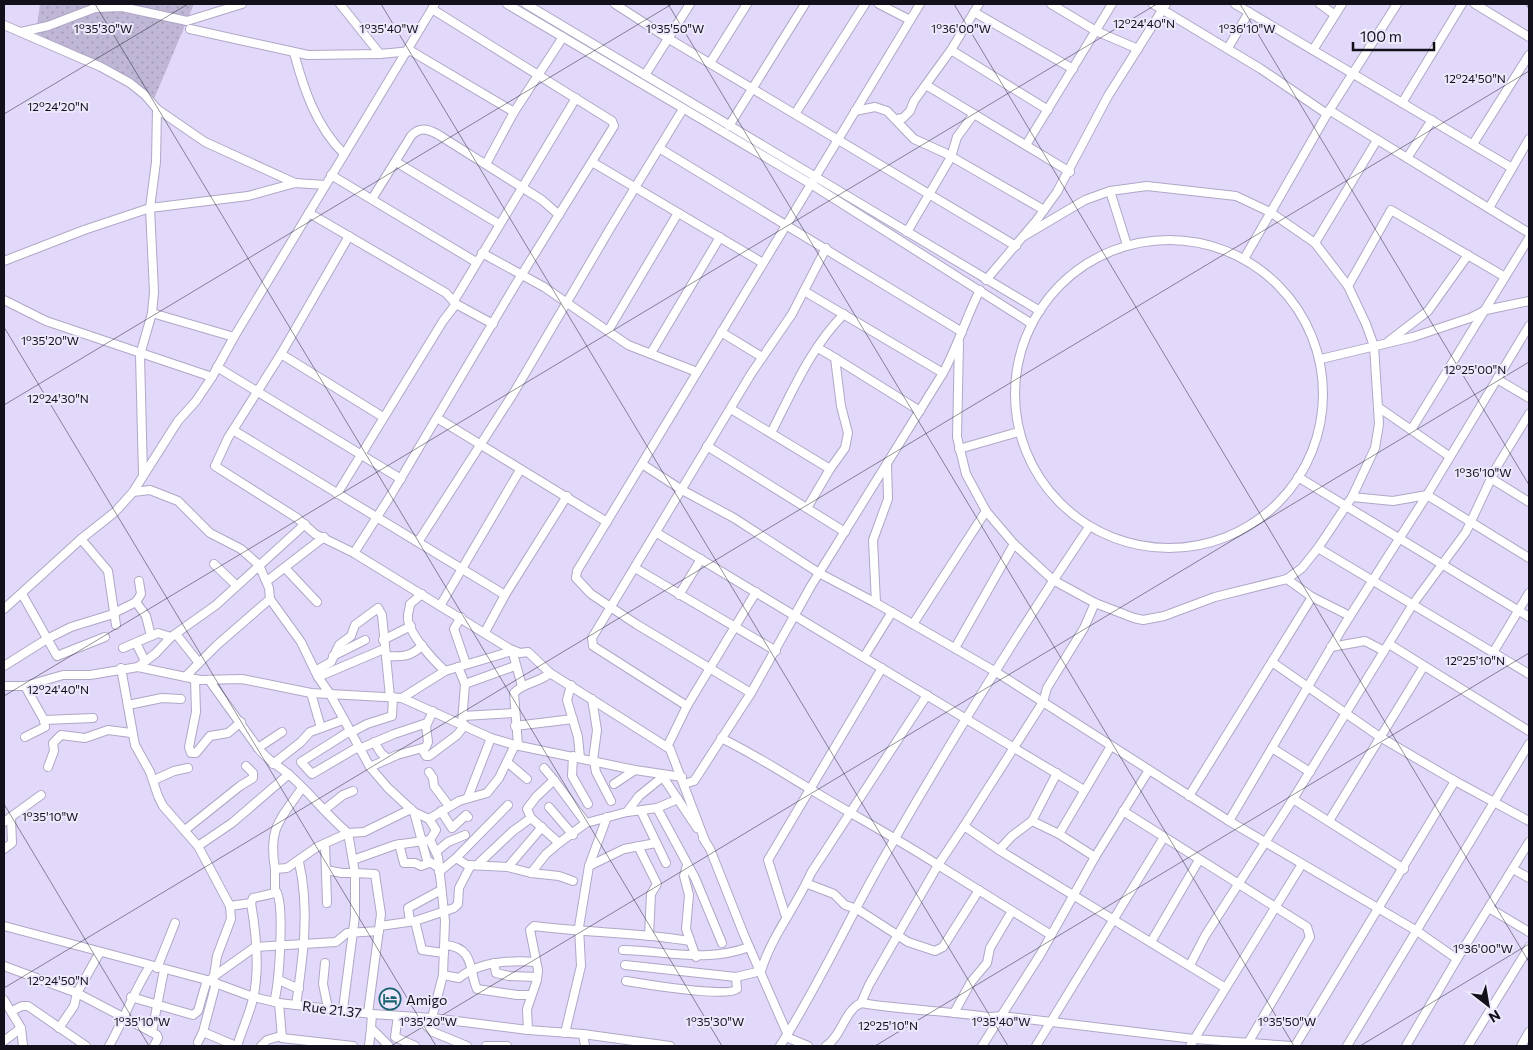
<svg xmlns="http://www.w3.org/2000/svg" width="1533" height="1050" viewBox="0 0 1533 1050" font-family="Commissioner,sans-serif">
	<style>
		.park { fill: url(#park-dots) }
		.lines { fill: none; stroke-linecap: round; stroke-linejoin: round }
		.minor-casing { stroke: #b0a7c6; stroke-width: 10 }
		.minor { stroke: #fff; stroke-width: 8 }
		.ticks { fill: none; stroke: #13101b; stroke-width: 1; stroke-opacity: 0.45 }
		.labels { text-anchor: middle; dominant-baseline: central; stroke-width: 4; stroke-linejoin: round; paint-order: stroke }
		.poi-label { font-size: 14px; fill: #13101b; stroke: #ede8fc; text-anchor: start }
		.street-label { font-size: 14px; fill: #13101b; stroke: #ede8fc }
		.ticks-label { font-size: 12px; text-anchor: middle; fill: #13101b; stroke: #ede8fc; stroke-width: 4; stroke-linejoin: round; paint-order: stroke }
	</style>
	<defs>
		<pattern id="park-dots" width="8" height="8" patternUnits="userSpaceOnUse" patternTransform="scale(1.25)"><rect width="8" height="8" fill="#bfb7d5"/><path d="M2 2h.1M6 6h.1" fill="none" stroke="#a39cb6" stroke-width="1.8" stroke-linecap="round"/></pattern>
	</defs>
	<rect width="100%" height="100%" fill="#e2d8f9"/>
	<path class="park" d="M40,4H194L154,99L36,33Z"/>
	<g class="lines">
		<g class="minor-casing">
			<g id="minor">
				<path d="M340,4L380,54"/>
				<path d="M507,4L811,184L1032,324"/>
				<path d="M526,4L1040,311"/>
				<path d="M615,4L669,39L1016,246"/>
				<path d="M879,4L910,20"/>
				<path d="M1051,4L1096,31L1138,49"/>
				<path d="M1153,4L1261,69L1327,114"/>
				<path d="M1235,4L1512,168"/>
				<path d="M1320,4L1335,15"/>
				<path d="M1475,4L1529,37"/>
				<path d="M974,12L1073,69"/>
				<path d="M4,25L101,67L130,83L145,95L157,109L205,142L295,183"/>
				<path d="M190,29L308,55L380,54L411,51L514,112"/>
				<path d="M21,32L48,26L95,8L122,7L187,21L242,4"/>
				<path d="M1228,48L1249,12"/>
				<path d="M951,50L1048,110"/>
				<path d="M1313,50L1342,4"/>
				<path d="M294,53C304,90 316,126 344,154"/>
				<path d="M710,63L747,4"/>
				<path d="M645,75L690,4"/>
				<path d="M926,85L1070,172"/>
				<path d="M1402,103L1462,4"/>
				<path d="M1329,110L1529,233"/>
				<path d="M855,111L875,107L887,111L914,139L945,153L1044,210"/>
				<path d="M795,114L865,4"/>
				<path d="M897,119L903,118L910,111L914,101L951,50L979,4"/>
				<path d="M729,126L805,4"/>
				<path d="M1473,144L1529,55"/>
				<path d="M1026,145L1112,4"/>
				<path d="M659,148C761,209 861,271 962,332"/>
				<path d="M1407,158L1432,120"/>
				<path d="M396,162L499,224"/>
				<path d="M592,162L763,263"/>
				<path d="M486,164L514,112L563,37"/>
				<path d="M331,175L476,262"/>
				<path d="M1110,191L1127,245"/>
				<path d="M372,199L411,136C421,125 431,130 442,137L542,200L559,215"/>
				<path d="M1489,208L1529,139"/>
				<path d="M309,213L446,293L456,304L493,324"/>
				<path d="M907,232L951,157L957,137L974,114"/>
				<path d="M349,236L281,354L228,438L215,466L297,518L315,534L354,553L510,649L520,653L528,652L550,673L670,749L705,841"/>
				<circle cx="1169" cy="394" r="154"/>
				<path d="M1315,243L1377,140"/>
				<path d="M482,253L544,287L628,345L697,372"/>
				<path d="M1244,259L1327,114L1397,4"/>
				<path d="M4,261L84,230L150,208L248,196L295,183L325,185"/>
				<path d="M986,280L1036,221L1057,192L1108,96L1166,4"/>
				<path d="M1348,286L1391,210L1505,277"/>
				<path d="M804,291L943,373"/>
				<path d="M4,300L46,321L212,377"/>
				<path d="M454,301L576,98"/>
				<path d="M152,313L234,337"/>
				<path d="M608,331L678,213"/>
				<path d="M721,332L762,357"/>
				<path d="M1389,341L1428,311L1468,255"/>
				<path d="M959,343L957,437L966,474L986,511L1014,544L1053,580L1095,603L1134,618L1143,620L1164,616L1215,597L1287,579L1302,568L1318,548L1352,497L1375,448L1379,424L1374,346L1366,324L1348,286L1315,243L1270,212L1236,196L1147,186L1110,191L1085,200L1024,236"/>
				<path d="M818,348L835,358L841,406L848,433L845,448L830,469"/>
				<path d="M651,353L720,237"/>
				<path d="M281,354L383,417"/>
				<path d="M835,358L920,411"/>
				<path d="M1321,359L1413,337L1470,318L1486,310L1529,301"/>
				<path d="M217,367L401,479"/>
				<path d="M1497,379L1529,398"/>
				<path d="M1378,407L1449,456"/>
				<path d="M731,409L830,469L807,508"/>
				<path d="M437,418L607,522"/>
				<path d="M233,430L505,595L485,632"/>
				<path d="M1411,430L1529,238"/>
				<path d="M771,433C792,392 811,347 844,314"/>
				<path d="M707,446L845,532"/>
				<path d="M959,449L1018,432"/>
				<path d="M642,464L682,490L734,518L819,573L876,603L996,672L1229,821L1417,931L1457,959"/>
				<path d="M143,475L140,355L152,313L154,292L150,208L156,162L157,109"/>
				<path d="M1298,477L1529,617"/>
				<path d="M1492,479L1529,502"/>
				<path d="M133,492L150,490L178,501L210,533L241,549L259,565L269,588L270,599L301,642L318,677L330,694L370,767L388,788L414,812L429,819L436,830L430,840L438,857L445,921L443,975L432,1018"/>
				<path d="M337,494L443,321L456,304"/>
				<path d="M1352,497L1393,501L1427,495L1529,558"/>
				<path d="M657,533L1084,790"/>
				<path d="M81,539L108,571L116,625"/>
				<path d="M418,542L513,394L611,227L683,109"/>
				<path d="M1318,548L1529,674"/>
				<path d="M354,553L391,495L514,287L614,126L612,121L432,9"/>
				<path d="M214,564L236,585"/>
				<path d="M285,568L317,602"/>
				<path d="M635,568L776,651"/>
				<path d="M1287,579L1312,597L1350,616"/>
				<path d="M267,581L324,537"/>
				<path d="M22,594L57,656L105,637"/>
				<path d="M422,594L410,604C410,609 408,611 408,616C406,631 434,661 445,671"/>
				<path d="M505,595L567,496"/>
				<path d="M679,595L701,559"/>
				<path d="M136,602L146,616L151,636"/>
				<path d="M876,603L873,540L888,499L887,464"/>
				<path d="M440,606L520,470"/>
				<path d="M4,609L81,539L115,512L133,492L178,421L196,401L212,377L234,337L435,4"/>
				<path d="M461,617L454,629L466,664"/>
				<path d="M913,624L986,511"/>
				<path d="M176,634L199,663"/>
				<path d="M383,640L411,626"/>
				<path d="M136,643L145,661"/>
				<path d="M1389,644L1529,731"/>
				<path d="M1331,647L1365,641L1384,651"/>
				<path d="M123,648L158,633L171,637"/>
				<path d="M955,648L1014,544"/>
				<path d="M512,650L522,686"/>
				<path d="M1494,651L1529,593"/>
				<path d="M333,656L365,640"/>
				<path d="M386,656C401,657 412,657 422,645"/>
				<path d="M864,657L892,612"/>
				<path d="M1272,662L1380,737L1455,781L1529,821"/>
				<path d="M4,666L47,639L71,627L110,615L136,602L141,594L139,581"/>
				<path d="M138,667L156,653L171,637L216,605L305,524"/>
				<path d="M458,667L465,684"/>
				<path d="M121,668L135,745L150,772L158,796L163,806L198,846L230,906"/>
				<path d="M315,671L331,662L339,645L351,636L355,625L378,608L382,615L390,697"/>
				<path d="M185,677L217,645L270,599"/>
				<path d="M318,677L384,649"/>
				<path d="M195,679L196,712L189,747L191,753H196L210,736L228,733L241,722"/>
				<path d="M209,680L258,748"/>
				<path d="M571,685L567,700L578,737L580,758"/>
				<path d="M4,686H25L63,675H90L138,667L200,680L242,679L311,693L402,698L491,738L515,745L635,770L682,777"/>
				<path d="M25,686L44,720L45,727L25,737"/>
				<path d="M311,693L321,728"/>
				<path d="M751,693L636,624L591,594L576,578L577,571L920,4"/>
				<path d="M402,698L445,671L512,651"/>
				<path d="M592,699L597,730L593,760"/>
				<path d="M128,705L162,698L181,699"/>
				<path d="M687,706L593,646L592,638L751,374L792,314L826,248"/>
				<path d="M463,716L514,713"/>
				<path d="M44,720L93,718"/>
				<path d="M462,723L465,684L515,666"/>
				<path d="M515,726L573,719"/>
				<path d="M350,731L301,762L312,774L358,747"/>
				<path d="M282,732L258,748C267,760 276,764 287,773C309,791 326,815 348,833L355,873H342L326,870"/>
				<path d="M350,733L367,724L392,716L393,697"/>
				<path d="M721,738C752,753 780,771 810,789C853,815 896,838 938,865L964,826L999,850L1224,987"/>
				<path d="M374,742L381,753L388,759"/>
				<path d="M518,745L514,693C524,682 539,683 550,673"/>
				<path d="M667,747L687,706L756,592"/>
				<path d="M1272,748L1310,772"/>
				<path d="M359,749L394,734L427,723"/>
				<path d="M422,749L426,756H429L457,735L465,725"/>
				<path d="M573,756L572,776L588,804"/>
				<path d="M594,761L596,772L611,801"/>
				<path d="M507,762L527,779"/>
				<path d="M273,764L301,742L310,732L343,720"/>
				<path d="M48,767L54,751L53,743L61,735L85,738L108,730L131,733"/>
				<path d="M370,767L397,755L426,747L428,742L426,726L433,711"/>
				<path d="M544,768L554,780L536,797L527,809L531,818L559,843"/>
				<path d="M429,772L433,778L434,786L449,806"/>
				<path d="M663,777L697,828"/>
				<path d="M154,780L174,771L188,768"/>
				<path d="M554,780L586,823"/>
				<path d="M614,784L635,770"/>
				<path d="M684,784L694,781L751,693L811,586L943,373C958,346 966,317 980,290"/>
				<path d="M1189,796L1312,597"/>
				<path d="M468,797L491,738"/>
				<path d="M1293,799L1404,869"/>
				<path d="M549,807L573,835"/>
				<path d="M657,808L695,878L722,943"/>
				<path d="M324,810L343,795L353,791"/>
				<path d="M441,811L452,828L466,815L468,817"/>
				<path d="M641,811L666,863"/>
				<path d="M1123,811L1307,927L1310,937L1248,1043"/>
				<path d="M414,812L427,860L439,868"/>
				<path d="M627,812L657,808L678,799"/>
				<path d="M429,819L459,801L487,793L499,778L515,745"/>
				<path d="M1032,821L1059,834L1095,857"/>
				<path d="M1229,821L1343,627L1427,495L1529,326"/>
				<path d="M1329,821L1424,666"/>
				<path d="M4,822L41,795"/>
				<path d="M964,826L1043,702L1047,688L1084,628L1095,603"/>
				<path d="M185,830L240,786L253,778V773L246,766"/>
				<path d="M1059,834L1111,746"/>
				<path d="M703,838L710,849L744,935L787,1033"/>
				<path d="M325,844L327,903"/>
				<path d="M399,844L404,863H415L421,866L429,863"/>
				<path d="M198,846L232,823L289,774"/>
				<path d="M638,846L657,884L651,894L649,936"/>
				<path d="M4,849L12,843L11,817"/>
				<path d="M999,850L1012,836L1032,821L1057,773"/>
				<path d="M437,851L448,842L465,835"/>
				<path d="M456,858L508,805"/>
				<path d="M353,860L395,845L430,840"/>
				<path d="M477,865L513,831L531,818"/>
				<path d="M687,865L684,876L689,895L686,929L696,957"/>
				<path d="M589,866L624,849L656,843"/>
				<path d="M508,867L542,827"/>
				<path d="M275,869C268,827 280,820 302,788"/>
				<path d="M1513,869L1529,878"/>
				<path d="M439,872L456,858L467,865L508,867L531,873L559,876L573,881"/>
				<path d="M531,873L546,854L559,843L586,823L627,812L639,796L665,775"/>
				<path d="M808,884L834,894L845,905L857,909L908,942L935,951L943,947L979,890"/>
				<path d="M1489,908L1529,932"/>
				<path d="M786,917L768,860L882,668"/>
				<path d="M410,921L408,908L441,890"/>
				<path d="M415,921L422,950L444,953"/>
				<path d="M4,926L207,980L253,997L279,1003L372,1014L432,1018L528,1030L583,1034L670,1046"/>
				<path d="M380,926L415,921L454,908L458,904L459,888L471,865"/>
				<path d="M1151,942L1199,860"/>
				<path d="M445,945C475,947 469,972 477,989L517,995H530"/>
				<path d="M623,950C666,951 707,963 749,947"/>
				<path d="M325,963L323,984L328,1008"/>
				<path d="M494,963L496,973L509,976L537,977"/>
				<path d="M625,965L736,977L761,971C772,935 796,907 811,873L927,695"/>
				<path d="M1190,965L1205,936L1293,799L1413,604L1466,532L1496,468L1529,414"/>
				<path d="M4,966L77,993L157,1035L158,1038L154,1046"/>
				<path d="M157,968L175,923"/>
				<path d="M443,975L459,978C480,961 510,960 536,962"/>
				<path d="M213,977L255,947L336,942L347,933L379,931"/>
				<path d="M279,980L299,989"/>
				<path d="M626,981C644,984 728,998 737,989L736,977"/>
				<path d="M213,982L217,956L231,919L230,906L251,903L253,898L275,893V869L287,868L317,847L348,833L364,832L411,809"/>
				<path d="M131,997L193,1015L198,1011L207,980"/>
				<path d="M4,1000L21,1028L23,1046"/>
				<path d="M274,1002C279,985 285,904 276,891"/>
				<path d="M279,1003L282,1038L353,1046"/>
				<path d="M861,1003L869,985L938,865L1051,935"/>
				<path d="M296,1005C303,958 310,909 299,862"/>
				<path d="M343,1009L355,916V873L375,874L381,914L368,1013"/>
				<path d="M12,1011L22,1006H28L86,1046"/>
				<path d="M954,1013L971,982L987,963L990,948L1012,911"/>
				<path d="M372,1014L371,1028L389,1046"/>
				<path d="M398,1016L395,1037L415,1046"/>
				<path d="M418,1017L433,1032L467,1046"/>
				<path d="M990,1017L1002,1016L1194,1039L1292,1046"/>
				<path d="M59,1028L74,1006L77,993L100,952"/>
				<path d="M528,1030L527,1009L537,980L538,970L530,930L534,926C586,933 639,932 690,941"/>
				<path d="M152,1032L164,970"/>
				<path d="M203,1032L236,1046"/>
				<path d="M565,1033L581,966L579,927L589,866L607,817"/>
				<path d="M583,1034L585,1046"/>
				<path d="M786,1037L808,1046"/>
				<path d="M4,1041L21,1028"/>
				<path d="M198,1042L203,1032L216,983"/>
				<path d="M109,1046C124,1020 133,992 150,966"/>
				<path d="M237,1046C242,1030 249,1015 253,999C260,969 256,932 251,903"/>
				<path d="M261,1046L267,1040L281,1036"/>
				<path d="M369,1046L371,1028"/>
				<path d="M486,1046H507"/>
				<path d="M780,1046C818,987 847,922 882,861C947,747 1016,635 1089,527"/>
				<path d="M826,1046C842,1036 844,1011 861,1003C904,1010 947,1011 990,1017L992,1021"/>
				<path d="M982,1046L1040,955L1095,857L1149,770"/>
				<path d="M1036,1046L1164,837"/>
				<path d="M1190,1046L1302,864"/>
				<path d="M1295,1046L1455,781"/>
				<path d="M1347,1046L1529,744"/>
				<path d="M1406,1046L1457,959L1529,842"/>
				<path d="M1468,1046L1529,947"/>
				<path d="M1521,1046L1529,1032"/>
			</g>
		</g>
		<use href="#minor" class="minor"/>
	</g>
	<path class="ticks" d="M95,4L722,1046M381,4L1008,1046M668,4L1294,1046M954,4L1529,962M1240,4L1529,485M1526,4L1529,9M4,114L188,4M4,327L436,1046M4,405L672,4M4,696L1157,4M4,804L149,1046M4,988L1529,71M391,1046L1529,362M875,1046L1529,653M1360,1046L1529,944"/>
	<defs>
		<g id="hotel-ring" transform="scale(1.125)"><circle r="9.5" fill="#ede8fc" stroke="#186170" stroke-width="1.5"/><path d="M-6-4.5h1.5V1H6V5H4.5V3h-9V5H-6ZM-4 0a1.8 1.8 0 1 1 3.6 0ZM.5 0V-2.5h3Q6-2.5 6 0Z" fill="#186170"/></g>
	</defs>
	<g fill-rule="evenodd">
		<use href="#hotel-ring" x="390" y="999"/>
	</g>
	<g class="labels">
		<g class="poi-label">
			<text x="406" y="999">Amigo</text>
		</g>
		<g class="street-label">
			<text transform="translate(332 1009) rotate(7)">Rue 21.37</text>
		</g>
	</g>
	<g class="ticks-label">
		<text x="1144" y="28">12°24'40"N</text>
		<text x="103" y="33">1°35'30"W</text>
		<text x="389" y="33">1°35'40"W</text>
		<text x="675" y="33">1°35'50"W</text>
		<text x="961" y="33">1°36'00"W</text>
		<text x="1247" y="33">1°36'10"W</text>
		<text x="1475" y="83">12°24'50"N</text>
		<text x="58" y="111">12°24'20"N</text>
		<text x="50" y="345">1°35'20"W</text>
		<text x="1475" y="374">12°25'00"N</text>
		<text x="58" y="403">12°24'30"N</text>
		<text x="1483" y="477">1°36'10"W</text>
		<text x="1475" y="665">12°25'10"N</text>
		<text x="58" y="694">12°24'40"N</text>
		<text x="50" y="821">1°35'10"W</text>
		<text x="1483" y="953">1°36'00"W</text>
		<text x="58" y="985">12°24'50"N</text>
		<text x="142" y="1026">1°35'10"W</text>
		<text x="428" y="1026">1°35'20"W</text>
		<text x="715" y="1026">1°35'30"W</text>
		<text x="1001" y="1026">1°35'40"W</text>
		<text x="1287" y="1026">1°35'50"W</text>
		<text x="888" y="1030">12°25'10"N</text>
	</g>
	<rect width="1533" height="1050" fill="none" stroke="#13101b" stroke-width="10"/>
	<g transform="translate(1488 1005) rotate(149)" stroke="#ede8fc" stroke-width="4" paint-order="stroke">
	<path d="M0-4L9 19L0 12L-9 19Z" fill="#13101b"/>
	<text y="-8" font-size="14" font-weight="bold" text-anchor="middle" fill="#13101b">N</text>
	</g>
	<path d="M1353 42v8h81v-8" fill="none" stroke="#13101b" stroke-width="2.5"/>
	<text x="1360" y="42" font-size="15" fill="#13101b" stroke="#ede8fc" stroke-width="4" paint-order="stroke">100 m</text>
</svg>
